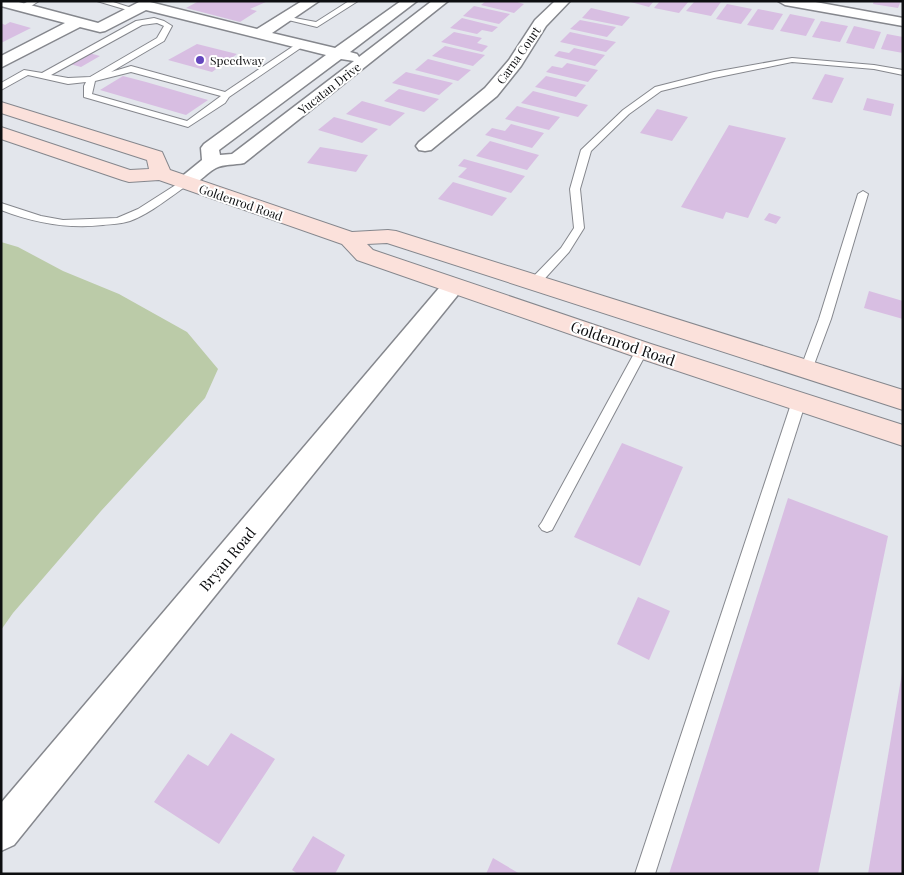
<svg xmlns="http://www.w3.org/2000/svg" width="904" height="875" viewBox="0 0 904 875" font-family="'Playfair Display',serif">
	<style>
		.green { fill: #bbcba8 }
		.building { fill: #d8bee2 }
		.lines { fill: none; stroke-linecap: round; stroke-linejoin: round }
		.lane-casing { stroke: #85878d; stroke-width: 2 }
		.street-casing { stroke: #85878d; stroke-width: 3 }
		.secondary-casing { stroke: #85878d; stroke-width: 2 }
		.lane { fill: #fff; fill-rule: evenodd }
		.street { fill: #fff; fill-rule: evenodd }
		.secondary { fill: #fbe1db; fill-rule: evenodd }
		.poi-dot { fill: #6446be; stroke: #fff; stroke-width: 2 }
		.labels { text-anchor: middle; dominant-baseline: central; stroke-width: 4; stroke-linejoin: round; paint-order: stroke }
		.far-street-label { font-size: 12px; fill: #0d0e10; stroke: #fff }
		.far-poi-label { font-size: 12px; fill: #0d0e10; stroke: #fff; text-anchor: start }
		.street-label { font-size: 15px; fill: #0d0e10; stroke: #fff }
	</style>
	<rect width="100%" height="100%" fill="#e3e6ec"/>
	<path class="green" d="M1,242L18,247L63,271L119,294L187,332L218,369L205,398L101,511L13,613L1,630Z"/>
	<g class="building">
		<path d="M199,1H268L250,9L257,11L240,22L186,8Z"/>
		<path d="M486,1H514L524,4L514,13L481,5Z"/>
		<path d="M627,1H654L649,7Z"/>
		<path d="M660,1H689L679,13L654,8Z"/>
		<path d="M695,1H715L721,2L711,16L686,11Z"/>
		<path d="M874,1H901L898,8L873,4Z"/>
		<path d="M727,4L752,9L741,24L716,19Z"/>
		<path d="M474,6L510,14L499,24L463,16Z"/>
		<path d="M591,8L630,17L622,26L582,18Z"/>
		<path d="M758,9L783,14L773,30L747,25Z"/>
		<path d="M790,14L815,19L806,36L780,31Z"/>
		<path d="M462,18L498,27L492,32L482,30L477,34L450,28Z"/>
		<path d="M580,20L616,27L607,37L570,29Z"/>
		<path d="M821,21L848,26L840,42L812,37Z"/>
		<path d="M10,22L31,28L1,43V23L5,25Z"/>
		<path d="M854,26L881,32L874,49L846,43Z"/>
		<path d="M454,32L482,38L477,43L488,46L482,52L441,42Z"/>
		<path d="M570,32L616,42L606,52L560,42Z"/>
		<path d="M887,34L903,37V53L881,49Z"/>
		<path d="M197,44L237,54L212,72L168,60Z"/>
		<path d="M445,46L485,55L473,66L432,56Z"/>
		<path d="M574,48L605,55L595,66L554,56L559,51L569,53Z"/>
		<path d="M89,53L100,56L81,67L70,64Z"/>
		<path d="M428,59L471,70L458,81L415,70Z"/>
		<path d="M567,63L598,70L588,82L546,72L552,66L562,68Z"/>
		<path d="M406,72L453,83L439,95L392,83Z"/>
		<path d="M825,74L844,78L832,103L812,99Z"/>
		<path d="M123,76L146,82L208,100L186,115L100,90Z"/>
		<path d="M546,76L586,85L576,97L535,87Z"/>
		<path d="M399,89L439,99L424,112L384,101Z"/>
		<path d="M533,91L588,105L578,117L521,103Z"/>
		<path d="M867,98L894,104L891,116L863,110Z"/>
		<path d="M362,101L405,113L390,126L346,114Z"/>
		<path d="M517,106L560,117L549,130L505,119Z"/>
		<path d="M657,109L688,117L672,141L640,133Z"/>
		<path d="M334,117L378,129L362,143L318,130Z"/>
		<path d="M511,124L544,133L532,148L485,135L492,128L505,131Z"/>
		<path d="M729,125L786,138L748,218L726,212L723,219L681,207Z"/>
		<path d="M490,141L539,155L527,170L476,156Z"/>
		<path d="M320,147L368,155L356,172L307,163Z"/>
		<path d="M464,159L525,176L511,193L458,177L467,168L458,166Z"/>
		<path d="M453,182L507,198L492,216L438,199Z"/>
		<path d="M769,213L781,217L776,224L764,220Z"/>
		<path d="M869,291L903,301V319L864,308Z"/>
		<path d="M622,443L683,467L640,566L574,537Z"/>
		<path d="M788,498L888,536L818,874H669Z"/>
		<path d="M638,597L670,611L649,660L617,644Z"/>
		<path d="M902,673L903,874H868Z"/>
		<path d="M231,733L275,759L219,844L154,802L188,754L208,766Z"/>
		<path d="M313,836L345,855L335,874H298L292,870Z"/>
		<path d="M493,858L520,874H486Z"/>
	</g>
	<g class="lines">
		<g class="lane-casing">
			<g id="lane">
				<path d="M29,1H39L25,10H19V6Z"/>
				<path d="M97,1H110L138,10L134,12Z"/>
				<path d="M349,1H358L317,27L280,18L284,16L316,22Z"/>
				<path d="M154,18L164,21L172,26L164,41L111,72L131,66L225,92L298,43L305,45L229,97L225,103L188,127L84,97V86L86,82L68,84L28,75L1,90V83L24,70L42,73L136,21ZM157,23L164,26L157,38L90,77L68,78L51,75L142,25ZM131,72L221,96L187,121L92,94L95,81Z"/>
				<path d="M792,58L874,65L903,70V75L874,69L792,62L714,78L661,91L629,114L591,151L580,189L584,228L569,252L538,286H530L528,283L530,280L561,248L574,228L570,189L581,150L623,110L655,87L714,72Z"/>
				<path d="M185,179L190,182L189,184C170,197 151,213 130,221C121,224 112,224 103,225C67,229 35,223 1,210V203L41,216L63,220L117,218L138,209Z"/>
				<path d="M863,191L868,194L831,319L812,370L811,373H801L800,370L819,319L858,194Z"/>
				<path d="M642,346L648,350L552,530L547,532L542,530L539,526L542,522L636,350Z"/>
				<path d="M799,396L804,398L806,401L655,874H635L792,401L794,398Z"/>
			</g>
		</g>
		<g class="street-casing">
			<g id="street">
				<path d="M1,1H15L98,23L139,2L146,1L257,29L302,1H319L272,33L335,48L401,1H417L350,52L357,54L359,57L432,1H448L244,163C235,165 223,164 216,168C203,175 195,190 178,186L175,182L202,160L201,148L204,144L326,55L146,10L105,31L100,32L80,27L2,67L1,56L65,23L1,6ZM341,59L354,61L232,154L220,155L219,150Z"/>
				<path d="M555,1H570L546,26L521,66L497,96L431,150L425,151L419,150L416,146L419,142L485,88L509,60L535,20Z"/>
				<path d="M778,1H810L903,18V26L785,5Z"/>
				<path d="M453,279L461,281L464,286L461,291L14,845L1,851V803L445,281Z"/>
			</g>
		</g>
		<g class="secondary-casing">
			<path id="secondary" d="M1,102L162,152L170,170L352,232L388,230L396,231L903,390V410L387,243L367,244L373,250L651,344L903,425V446L633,356L357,260L342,244L159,180L129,182L122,180L1,139V127L130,170L149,169L147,160L1,113Z"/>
		</g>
		<use href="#lane" class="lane"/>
		<use href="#street" class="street"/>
		<use href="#secondary" class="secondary"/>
	</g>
	<circle class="poi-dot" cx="200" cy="60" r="5"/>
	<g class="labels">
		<g class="far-street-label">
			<text transform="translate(518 55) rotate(-55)">Carna Court</text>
			<text transform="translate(329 88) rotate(-38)">Yucatan Drive</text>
			<text transform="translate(241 202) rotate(19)">Goldenrod Road</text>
		</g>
		<g class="far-poi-label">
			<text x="210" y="60">Speedway</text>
		</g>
		<g class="street-label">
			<text transform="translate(623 343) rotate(19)">Goldenrod Road</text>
			<text transform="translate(227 559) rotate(-50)">Bryan Road</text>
		</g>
	</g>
	<rect width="904" height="875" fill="none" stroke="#0d0e10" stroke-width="5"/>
</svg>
